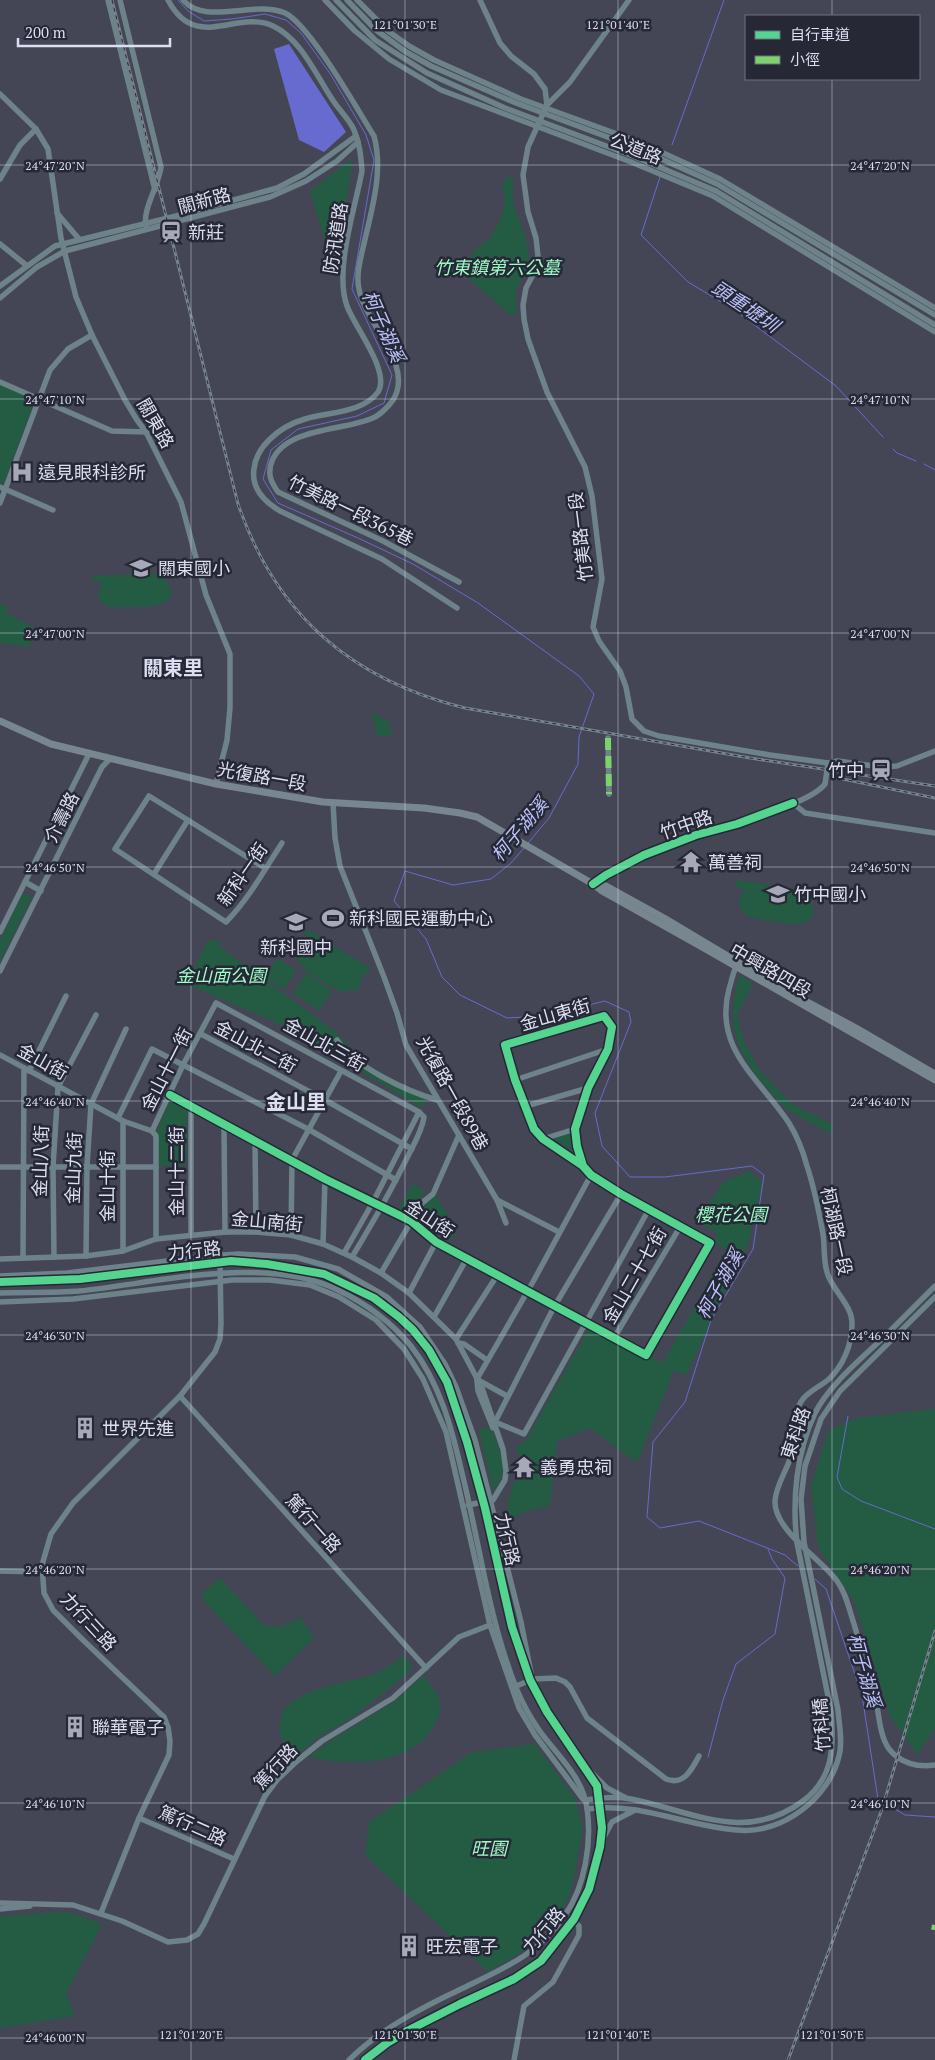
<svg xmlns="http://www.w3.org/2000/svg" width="935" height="2060" viewBox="0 0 935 2060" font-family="'PT Serif','Noto Sans TC',serif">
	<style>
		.green { fill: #235c43 }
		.water { fill: #676acf }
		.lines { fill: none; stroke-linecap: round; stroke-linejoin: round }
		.stream { stroke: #676acf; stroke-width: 1 }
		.minor { stroke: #6e828a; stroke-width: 5.5 }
		.major { stroke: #77868f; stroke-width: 7 }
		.rail-casing { stroke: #76838c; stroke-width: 3 }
		.rail { stroke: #262836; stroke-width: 1; stroke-dasharray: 4; stroke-linecap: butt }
		.quiet { stroke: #7cd36c; stroke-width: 6; stroke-dasharray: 12 6; stroke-linecap: butt }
		.cycleway-casing { stroke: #262836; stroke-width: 11 }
		.cycleway { stroke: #53d58f; stroke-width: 8 }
		.ticks { fill: none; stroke: #dcdff2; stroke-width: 1; stroke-opacity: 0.45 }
		.labels { text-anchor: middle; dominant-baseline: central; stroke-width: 5; stroke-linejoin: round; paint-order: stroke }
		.street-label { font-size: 18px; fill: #dcdff2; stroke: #262836 }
		.poi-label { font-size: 18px; fill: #dcdff2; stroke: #262836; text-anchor: start }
		.park-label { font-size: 18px; font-style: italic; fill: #9dfbc6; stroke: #262836 }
		.water-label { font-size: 19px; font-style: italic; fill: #bbc2f9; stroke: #262836 }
		.quarter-label { font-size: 20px; font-weight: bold; fill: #dcdff2; stroke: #262836 }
		.ticks-label { font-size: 12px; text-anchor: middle; fill: #dcdff2; stroke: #262836; stroke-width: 5; stroke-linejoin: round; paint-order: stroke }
	</style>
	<rect width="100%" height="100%" fill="#444656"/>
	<g class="green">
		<path d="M353,158L335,274L310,191Z"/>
		<path d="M513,177V203L525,236L529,256L527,270L515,292L517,314L509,315C495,298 475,287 461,270L475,250L490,238L500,220L505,201L502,186L506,178Z"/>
		<path d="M0,381L37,395L3,485L0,483Z"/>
		<path d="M169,573V578L164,579C194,612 126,607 110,607C97,603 96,592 103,581L94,582L93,576Z"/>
		<path d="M0,604L8,607L6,613L36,629L29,647L0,643Z"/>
		<path d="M371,712L388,721L392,735L377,737Z"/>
		<path d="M737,880L818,892L817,899H810C828,938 767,920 749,917C738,911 735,898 746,889L735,887Z"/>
		<path d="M28,894L31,899L0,961V941L22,895Z"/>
		<path d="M307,929L371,969L366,975L362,972L360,985L357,990L344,992L337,990C323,981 290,968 297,947C299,941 302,938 308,936L304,934Z"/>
		<path d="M208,940H221L218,945L229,954L337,1033L365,1064L428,1097L422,1108L284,1026L187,984Z"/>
		<path d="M277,958L296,970L284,990L265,978Z"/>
		<path d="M306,973L332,991L319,1011L293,993Z"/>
		<path d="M740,975L753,984L737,1015L743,1039L760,1071L793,1105L834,1125L830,1133C817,1126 802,1119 789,1111C782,1106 776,1097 770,1091C738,1058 723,1021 740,975Z"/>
		<path d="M170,1101L187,1111L186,1165L159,1166L157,1129Z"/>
		<path d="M574,1131L577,1152L553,1139Z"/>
		<path d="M749,1171L763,1183L748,1244L686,1375L674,1370L637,1463L590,1428L557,1441L550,1506L526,1511L509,1520C507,1503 509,1493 517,1478L533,1477L531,1458L520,1456L515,1448L527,1439L590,1327L663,1363L726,1250L715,1242L717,1233L698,1222L723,1182Z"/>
		<path d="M413,1184L425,1191L411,1216L398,1209Z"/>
		<path d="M436,1196L457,1230L452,1240L417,1221L426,1204Z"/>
		<path d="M935,1409V1729L917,1755L890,1716L854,1601L818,1547L811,1485L828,1431L856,1418Z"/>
		<path d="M490,1427C501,1452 512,1468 493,1492L479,1430Z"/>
		<path d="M220,1578L264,1625L280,1627L301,1618L314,1638L275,1676L203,1600L204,1597L202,1593Z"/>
		<path d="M403,1656L412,1664L410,1672L348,1720L319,1737L298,1754C286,1745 278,1739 280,1723C284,1688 345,1684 370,1676C382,1672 393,1664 403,1656Z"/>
		<path d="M423,1676C429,1684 438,1692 440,1701C442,1708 438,1718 435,1724C415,1765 348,1767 309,1757L332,1740L394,1702Z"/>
		<path d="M535,1744L576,1800L583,1829L571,1891L560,1914L531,1947L488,1972L365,1855L369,1822L472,1752Z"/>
		<path d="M69,1912L102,1924L66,1994L75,2016L0,2028V1916Z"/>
	</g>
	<path class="water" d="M289,44L346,132L324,152L299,140L274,49Z"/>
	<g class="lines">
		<g class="stream">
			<path d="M178,0L188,11L204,21L232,19L265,14L286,20L301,33L331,75L366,135L374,160L352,289L392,375L384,403L357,416L298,429L271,450L263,479L278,503L358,538L413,564L478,603L579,676L594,694L579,737L578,764L549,818L528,843"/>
			<path d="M672,145L724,0"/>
			<path d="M660,177L641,235L688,282L733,309L836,386L883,437"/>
			<path d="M893,449L897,453L916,461"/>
			<path d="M924,464L935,470"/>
			<path d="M524,848L511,863L491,879L453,885L405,871L394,901L426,939L442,977L460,995L507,1018L544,1016L605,1001L629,1012L631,1022L595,1113L602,1146L630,1177H665L752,1166L764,1175L753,1249L711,1320L685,1402L653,1442L647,1517L660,1528L699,1521L785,1555L798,1566"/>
			<path d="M848,1416L837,1477L842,1489L861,1501L935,1529"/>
			<path d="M815,1579L826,1589L862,1695L878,1799L905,1815L935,1817"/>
			<path d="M708,1757L723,1700L736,1664L775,1634L785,1578L772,1559L768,1549"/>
		</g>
		<g class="minor">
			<path d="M108,0L155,190"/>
			<path d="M120,0L161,167C159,185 142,210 146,226"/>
			<path d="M168,0C196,53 236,9 273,26C301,39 316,75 332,99C339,110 349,119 354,130C360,144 361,157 362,171C355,209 334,270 347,306C354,326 391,372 378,392C363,413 328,412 305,419C291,423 279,430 269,440C261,448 255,458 254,469C251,488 265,502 280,511L382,559L457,608"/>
			<path d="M183,0C205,26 252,0 285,13C310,25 357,109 374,136C384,172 371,212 363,248C360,261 356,276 359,289C365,324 415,365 393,400C389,406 380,415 373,418C344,431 286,427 272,461C267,474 271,482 278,492L383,541L459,582"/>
			<path d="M325,0L355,31L389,59L441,90L631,162L713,196L935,332"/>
			<path d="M336,0L375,40L427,73L505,108L633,156L716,191L935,325"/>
			<path d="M347,0L376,30L406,52L431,66L516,103L637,148L717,184L935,315"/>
			<path d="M357,0L388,31L409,46L434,60L521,99L639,142L720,179L935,308"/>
			<path d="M480,0L500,43L511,56L534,74L545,89L547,105L528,147L523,175L528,212L536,238L538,256L536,269L526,288L523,305L524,319L528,339L547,392L585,467L592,496L602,579L593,627L599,641L620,671L626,687L632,719L644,731L659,736L770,755L828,763L838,761L881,767L897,766L935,751"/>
			<path d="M0,94L36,129L48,149L61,238L76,297L92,335L125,400L137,420L146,432L181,502L206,595L230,654V708L227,740L216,784"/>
			<path d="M547,105L570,82L629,0"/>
			<path d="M0,179L20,145L36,129"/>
			<path d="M57,213L79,239"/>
			<path d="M0,244L26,265"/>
			<path d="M0,286L55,246L176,216L277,188L304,174L356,136"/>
			<path d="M0,298L37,267L65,251L270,197L306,181L337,161L358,142"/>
			<path d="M0,382L112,431L146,432"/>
			<path d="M0,487L53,510"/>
			<path d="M0,503L50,370L68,349L92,335"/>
			<path d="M608,738L609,794"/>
			<path d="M333,803L335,838L340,866L384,977L397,1013L406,1045L497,1200L506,1223"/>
			<path d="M793,803L805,813L935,833"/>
			<path d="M265,868L149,796L115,849L226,922C248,900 265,869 282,843"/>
			<path d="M154,874L188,820"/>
			<path d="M25,882L41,891"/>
			<path d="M593,884C623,862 660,847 696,835C725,825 808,806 825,784L828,763"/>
			<path d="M0,932L89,754"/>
			<path d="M738,963C733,971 732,980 729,989C713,1049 760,1079 789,1123C797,1136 803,1151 807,1166C814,1187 819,1212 823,1234C825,1247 823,1263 828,1275C834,1292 853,1306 852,1325C852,1344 843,1366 829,1379C821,1386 809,1391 803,1399C792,1412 795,1437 792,1453C788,1469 776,1484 775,1501C774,1530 821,1559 837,1581C846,1593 849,1609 854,1624C861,1647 868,1671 875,1695C879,1712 879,1735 889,1749C900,1763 918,1768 935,1765"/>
			<path d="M0,971L102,767L110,759"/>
			<path d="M201,1034L325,1100L412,1149"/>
			<path d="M337,1040C355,1067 406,1091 437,1100"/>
			<path d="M0,1055L123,1121L152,1131"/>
			<path d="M29,1071L66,996"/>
			<path d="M515,1080L608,1049"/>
			<path d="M170,1095L325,1179L411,1221L436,1242L646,1355L710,1243L621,1194L591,1175L583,1166L577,1146L575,1129L588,1088L608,1049L612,1027L604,1016L505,1045L515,1080L534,1129L543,1139L583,1166"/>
			<path d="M526,1106L588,1088"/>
			<path d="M191,1107V1235"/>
			<path d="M118,1118L152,1049L308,1129L396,1180"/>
			<path d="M123,1121V1251"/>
			<path d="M224,1126L225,1232"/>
			<path d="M152,1131L183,1065L216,1003L419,1112L424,1117C422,1131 414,1144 408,1156C391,1191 372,1224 352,1257"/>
			<path d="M152,1131L156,1136V1239"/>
			<path d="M543,1139L575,1129"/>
			<path d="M255,1142L256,1232"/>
			<path d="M0,1167H156"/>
			<path d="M497,1200L559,1232"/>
			<path d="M291,1235L292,1160L341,1071"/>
			<path d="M323,1244L325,1179"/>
			<path d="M344,1253L373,1202L419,1112"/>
			<path d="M86,1256L87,1166L91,1104L126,1029"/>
			<path d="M54,1257L53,1167L58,1087L96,1015"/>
			<path d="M23,1258L24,1068"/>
			<path d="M0,1259L86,1256L123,1251L156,1239L225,1232H256L291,1235L323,1244L352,1257L381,1273L409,1293L456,1339L482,1388L503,1449L506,1471L505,1480L493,1500L468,1505"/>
			<path d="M381,1273L422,1203L433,1194L459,1135"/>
			<path d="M0,1276L67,1273L209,1256L238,1254L295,1257L338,1269L387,1297L420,1327L445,1364L456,1387L475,1440L521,1622L531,1673"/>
			<path d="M0,1282L80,1279L231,1261L267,1264L324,1274L374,1298L399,1317L413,1330L429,1350L447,1382L467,1442L485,1508L512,1627L530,1680L547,1712L597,1786L602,1828L600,1847L589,1889L574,1919L541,1961L514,1979L460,2004L407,2031L387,2043L365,2060"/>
			<path d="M0,1293C26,1292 53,1293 79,1291C158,1283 265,1254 338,1290C365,1303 392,1323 411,1346C440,1383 452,1429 462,1473C480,1545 489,1621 517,1690C523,1704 530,1717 539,1730C556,1754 583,1777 587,1808C592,1842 585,1887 565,1915C539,1955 500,1970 459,1990C421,2008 379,2030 349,2060"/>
			<path d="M409,1293L436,1242"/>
			<path d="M0,1302L73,1299L232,1280H270L310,1285L339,1297L376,1320L404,1349L423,1379L446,1432L490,1625L519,1708L535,1735L583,1799"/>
			<path d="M434,1317L467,1258"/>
			<path d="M614,1338L680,1227"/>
			<path d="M456,1339L498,1274"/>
			<path d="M458,1343L464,1344L487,1360"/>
			<path d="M477,1379L534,1280L591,1175"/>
			<path d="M478,1380L507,1396"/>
			<path d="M477,1381L478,1391L493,1428"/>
			<path d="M180,1396L426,1668"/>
			<path d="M495,1422L524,1434L649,1209"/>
			<path d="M495,1422L554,1307L621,1194"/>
			<path d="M0,1571L42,1572"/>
			<path d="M514,1687L533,1679L556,1678L565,1682L570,1687L587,1718L666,1779C684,1786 692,1769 699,1756"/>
			<path d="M590,1771L607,1788L626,1798"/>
			<path d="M585,1800C600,1798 615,1796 631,1799C692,1811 745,1844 803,1801C834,1778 834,1746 831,1711L797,1543C792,1500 796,1453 815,1413C829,1385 861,1359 884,1337C901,1320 918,1303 935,1286"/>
			<path d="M587,1809C641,1802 685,1826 737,1830C782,1835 829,1798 839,1756C843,1742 839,1725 838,1710L804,1542L801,1499L805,1466L821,1419L840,1391L935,1297"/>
			<path d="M139,1818L234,1859"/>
			<path d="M603,1839L612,1822L635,1810"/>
			<path d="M0,1903L73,1905L122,1921L168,1942L187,1940L198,1934L204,1924L265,1796L277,1780L297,1761L322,1741L393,1698L459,1637L490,1625"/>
			<path d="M0,1909L30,1906"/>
			<path d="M101,1913L139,1818L169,1755L170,1741L168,1727L164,1717L84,1641L53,1610L44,1593L42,1565L51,1534L73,1503L180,1396L215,1352L220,1339L221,1324L220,1260"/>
			<path d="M514,2060L524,2006L553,1982L579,1935V1926L571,1918"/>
		</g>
		<g class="major">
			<path d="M0,721L51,744L216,784L323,802L424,808L460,813L477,817L593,884L602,891L702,947L935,1080"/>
			<path d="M594,884L606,886L664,918L781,988L856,1028L935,1074"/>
		</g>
		<g class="rail-casing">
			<g id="rail">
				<path d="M112,0L238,504C276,615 352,680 465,708L750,758L935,786"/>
				<path d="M833,777L935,798"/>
				<path d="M788,2060L882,1809L935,1631"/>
			</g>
		</g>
		<use href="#rail" class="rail"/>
		<g class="quiet">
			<path d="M608,738L609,794"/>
			<path d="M934,1930L935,1925"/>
		</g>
		<g class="cycleway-casing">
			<g id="cycleway">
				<path d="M593,884L606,875L644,855L696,835L737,824L793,803"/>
				<path d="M170,1095L325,1179L411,1221L436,1242L646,1355L710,1243L621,1194L591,1175L583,1166L577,1146L575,1129L588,1088L608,1049L612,1027L604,1016L505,1045L515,1080L534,1129L543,1139L583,1166"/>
				<path d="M0,1282L80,1279L231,1261L267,1264L324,1274L374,1298L399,1317L413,1330L429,1350L447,1382L467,1442L485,1508L512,1627L530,1680L547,1712L597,1786L602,1828L600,1847L589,1889L574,1919L541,1961L514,1979L460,2004L407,2031L387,2043L365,2060"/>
			</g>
		</g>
		<use href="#cycleway" class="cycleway"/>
	</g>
	<path class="ticks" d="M191,0V2060M405,0V2060M618,0V2060M832,0V16M832,79V2060M0,165H935M0,399H935M0,633H935M0,867H935M0,1101H935M0,1335H935M0,1569H935M0,1803H935M0,2038H935"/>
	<defs>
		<g id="station-bare" transform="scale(1.725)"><path d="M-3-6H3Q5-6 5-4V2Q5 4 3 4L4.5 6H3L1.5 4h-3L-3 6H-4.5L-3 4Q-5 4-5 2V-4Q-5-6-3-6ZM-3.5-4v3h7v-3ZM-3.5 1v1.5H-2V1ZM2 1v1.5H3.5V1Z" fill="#a7a9bb" stroke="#262836" stroke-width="2.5" paint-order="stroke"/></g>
		<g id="hospital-bare" transform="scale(1.725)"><path d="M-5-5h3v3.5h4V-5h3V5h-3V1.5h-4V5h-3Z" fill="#a7a9bb" stroke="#262836" stroke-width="2.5" paint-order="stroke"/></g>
		<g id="school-bare" transform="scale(1.725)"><path d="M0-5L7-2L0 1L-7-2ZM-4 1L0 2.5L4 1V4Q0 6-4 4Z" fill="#a7a9bb" stroke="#262836" stroke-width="2.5" paint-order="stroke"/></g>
		<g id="temple-bare" transform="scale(1.725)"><path d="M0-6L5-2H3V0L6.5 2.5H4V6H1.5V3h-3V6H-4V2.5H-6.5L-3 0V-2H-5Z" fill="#a7a9bb" stroke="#262836" stroke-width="2.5" paint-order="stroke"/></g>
		<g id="stadium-bare" transform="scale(1.725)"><path d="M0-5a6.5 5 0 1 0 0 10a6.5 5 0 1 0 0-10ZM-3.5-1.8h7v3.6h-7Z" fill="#a7a9bb" stroke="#262836" stroke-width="2.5" paint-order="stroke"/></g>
		<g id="building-bare" transform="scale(1.725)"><path d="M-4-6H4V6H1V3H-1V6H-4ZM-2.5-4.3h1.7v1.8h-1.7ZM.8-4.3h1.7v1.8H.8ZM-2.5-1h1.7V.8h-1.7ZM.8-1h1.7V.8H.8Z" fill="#a7a9bb" stroke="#262836" stroke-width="2.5" paint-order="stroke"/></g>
	</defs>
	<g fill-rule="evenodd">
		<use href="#station-bare" x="171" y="232"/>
		<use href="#hospital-bare" x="22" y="472"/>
		<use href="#school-bare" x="141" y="568"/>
		<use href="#station-bare" x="881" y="770"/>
		<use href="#temple-bare" x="691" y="862"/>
		<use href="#school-bare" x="778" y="894"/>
		<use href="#stadium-bare" x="333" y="918"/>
		<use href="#school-bare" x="296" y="922"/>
		<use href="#building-bare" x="85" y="1428"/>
		<use href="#temple-bare" x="524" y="1467"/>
		<use href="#building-bare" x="75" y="1727"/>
		<use href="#building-bare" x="409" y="1946"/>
	</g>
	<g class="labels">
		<g class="street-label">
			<text transform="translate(636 148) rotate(22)">公道路</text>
			<text transform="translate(204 200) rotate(-15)">關新路</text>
			<text transform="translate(335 238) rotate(-81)">防汛道路</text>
			<text transform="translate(156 423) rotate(60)">關東路</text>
			<text transform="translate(351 510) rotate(26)">竹美路一段365巷</text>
			<text transform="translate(580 537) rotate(-97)">竹美路一段</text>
			<text transform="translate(262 776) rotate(10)">光復路一段</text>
			<text transform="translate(61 817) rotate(-63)">介壽路</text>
			<text transform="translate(686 824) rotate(-19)">竹中路</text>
			<text transform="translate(242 874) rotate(-55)">新科一街</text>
			<text transform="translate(771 970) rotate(30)">中興路四段</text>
			<text transform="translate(555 1014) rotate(-16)">金山東街</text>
			<text transform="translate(325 1044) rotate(29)">金山北三街</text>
			<text transform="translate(256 1046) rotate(28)">金山北二街</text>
			<text transform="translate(43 1061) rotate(29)">金山街</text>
			<text transform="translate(166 1069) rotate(-63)">金山十一街</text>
			<text transform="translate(453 1093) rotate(61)">光復路一段89巷</text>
			<text transform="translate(40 1161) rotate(-88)">金山八街</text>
			<text transform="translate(73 1168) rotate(-88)">金山九街</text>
			<text transform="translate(176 1171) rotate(-90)">金山十二街</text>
			<text transform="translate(107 1186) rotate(-90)">金山十街</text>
			<text transform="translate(430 1218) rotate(33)">金山街</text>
			<text transform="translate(267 1221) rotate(5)">金山南街</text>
			<text transform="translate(837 1231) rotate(78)">柯湖路一段</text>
			<text transform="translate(194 1250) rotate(-6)">力行路</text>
			<text transform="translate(634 1275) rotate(-60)">金山二十七街</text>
			<text transform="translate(795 1433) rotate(-71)">東科路</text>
			<text transform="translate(314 1523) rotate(48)">篤行一路</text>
			<text transform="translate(508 1539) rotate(77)">力行路</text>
			<text transform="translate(89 1621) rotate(47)">力行三路</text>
			<text transform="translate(821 1725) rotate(-94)">竹科橋</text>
			<text transform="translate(275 1766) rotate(-47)">篤行路</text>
			<text transform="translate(193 1825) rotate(24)">篤行二路</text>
			<text transform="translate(543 1930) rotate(-50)">力行路</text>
		</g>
		<g class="poi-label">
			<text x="188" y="232">新莊</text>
			<text x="38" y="472">遠見眼科診所</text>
			<text x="158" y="568">關東國小</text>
			<text x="864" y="770" text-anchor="end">竹中</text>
			<text x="708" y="862">萬善祠</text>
			<text x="794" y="894">竹中國小</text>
			<text x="349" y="918">新科國民運動中心</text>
			<text x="296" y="947" text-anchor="middle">新科國中</text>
			<text x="102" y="1428">世界先進</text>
			<text x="540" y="1467">義勇忠祠</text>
			<text x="92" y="1727">聯華電子</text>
			<text x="426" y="1946">旺宏電子</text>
		</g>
		<g class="park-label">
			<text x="497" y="267">竹東鎮第六公墓</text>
			<text x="221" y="975">金山面公園</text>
			<text x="731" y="1214">櫻花公園</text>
			<text x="489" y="1848">旺園</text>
		</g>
		<g class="water-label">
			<text transform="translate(746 306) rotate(34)">頭重壢圳</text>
			<text transform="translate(384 326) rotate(66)">柯子湖溪</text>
			<text transform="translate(519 829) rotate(-50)">柯子湖溪</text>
			<text transform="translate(719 1284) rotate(-61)">柯子湖溪</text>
			<text transform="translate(865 1670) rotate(74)">柯子湖溪</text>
		</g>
		<g class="quarter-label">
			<text x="173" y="667">關東里</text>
			<text x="296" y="1101">金山里</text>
		</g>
	</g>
	<g class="ticks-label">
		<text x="405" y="29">121°01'30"E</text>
		<text x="618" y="29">121°01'40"E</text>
		<text x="55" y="170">24°47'20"N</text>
		<text x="880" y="170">24°47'20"N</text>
		<text x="55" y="404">24°47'10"N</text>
		<text x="880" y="404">24°47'10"N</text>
		<text x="55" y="638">24°47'00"N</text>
		<text x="880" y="638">24°47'00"N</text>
		<text x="55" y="872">24°46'50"N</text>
		<text x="880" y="872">24°46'50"N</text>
		<text x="55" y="1106">24°46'40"N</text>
		<text x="880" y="1106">24°46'40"N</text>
		<text x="55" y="1340">24°46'30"N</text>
		<text x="880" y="1340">24°46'30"N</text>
		<text x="55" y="1574">24°46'20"N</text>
		<text x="880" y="1574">24°46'20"N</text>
		<text x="55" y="1808">24°46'10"N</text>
		<text x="880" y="1808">24°46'10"N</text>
		<text x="191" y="2039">121°01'20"E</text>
		<text x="405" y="2039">121°01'30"E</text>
		<text x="618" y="2039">121°01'40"E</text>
		<text x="832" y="2039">121°01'50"E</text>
		<text x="55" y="2042">24°46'00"N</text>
	</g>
	<rect x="745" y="15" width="175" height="65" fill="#262836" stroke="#6f7181"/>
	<rect x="755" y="31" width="25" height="8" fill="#53d58f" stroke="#6f7181"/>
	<text x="790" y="40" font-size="15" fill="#dcdff2">自行車道</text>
	<rect x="755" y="56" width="25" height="8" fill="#7cd36c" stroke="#6f7181"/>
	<text x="790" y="65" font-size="15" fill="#dcdff2">小徑</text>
	<path d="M18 38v8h152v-8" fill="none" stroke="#dcdff2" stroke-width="2.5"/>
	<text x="25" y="38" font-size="15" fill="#dcdff2" stroke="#262836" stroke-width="4" paint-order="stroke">200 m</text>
</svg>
